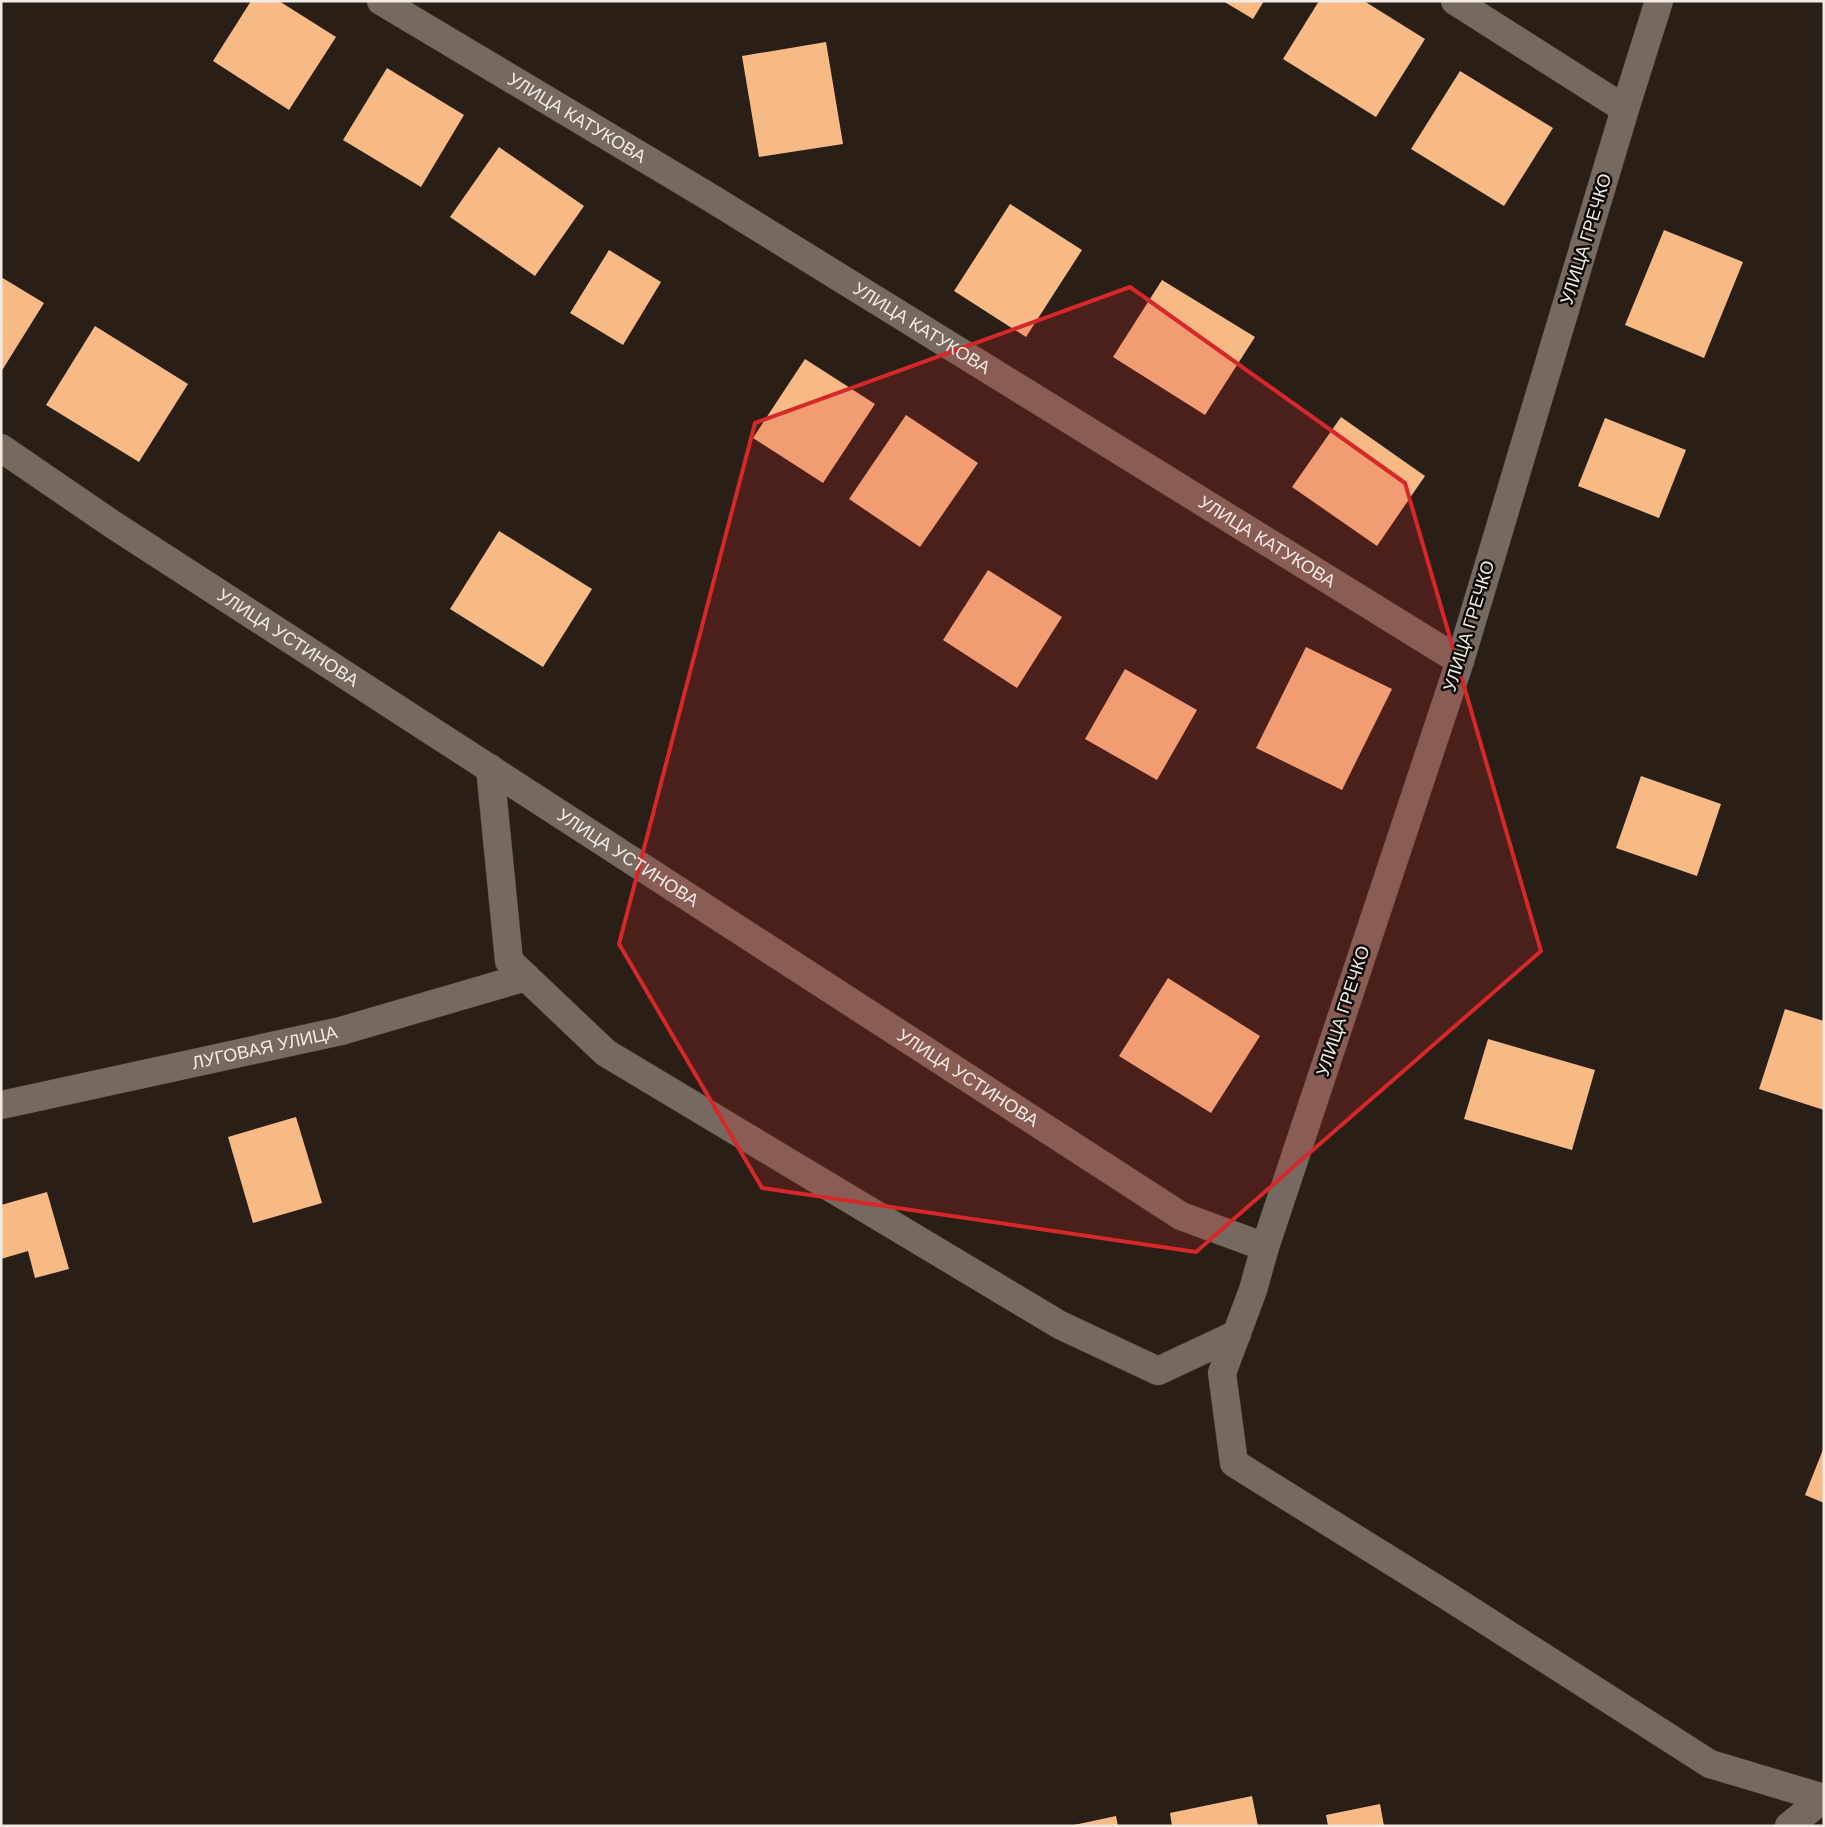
<svg xmlns="http://www.w3.org/2000/svg" width="1825" height="1827" viewBox="0 0 1825 1827" font-family="Helvetica,sans-serif">
	<style>
		.building { fill: #f8ba85 }
		.lines { fill: none; stroke-linecap: round; stroke-linejoin: round }
		.minor-casing { stroke: #433b35; stroke-width: 29 }
		.minor { stroke: #766a60; stroke-width: 28 }
		.marked { fill: #d62828; fill-opacity: 0.2; stroke: #d62828; stroke-width: 4; stroke-linejoin: round }
		.labels { text-anchor: middle; dominant-baseline: central; stroke-width: 5; stroke-linejoin: round; paint-order: stroke }
		.street-label { font-size: 18px; fill: #f2ebe5; stroke: #0e0a07 }
	</style>
	<rect width="100%" height="100%" fill="#291f17"/>
	<g class="building">
		<path d="M251,1H279L336,37L289,110L213,61Z"/>
		<path d="M1223,1H1264L1253,19Z"/>
		<path d="M1319,1H1364L1425,39L1376,117L1283,59Z"/>
		<path d="M826,42L843,144L759,157L742,56Z"/>
		<path d="M387,68L464,115L421,187L343,140Z"/>
		<path d="M1460,71L1553,128L1504,206L1411,149Z"/>
		<path d="M499,147L584,206L535,276L450,217Z"/>
		<path d="M1010,204L1082,250L1026,337L954,291Z"/>
		<path d="M1664,230L1743,262L1704,358L1625,325Z"/>
		<path d="M609,250L661,282L623,345L570,313Z"/>
		<path d="M1,277L44,303L1,372Z"/>
		<path d="M1162,280L1255,337L1205,415L1113,357Z"/>
		<path d="M95,326L188,384L139,462L46,405Z"/>
		<path d="M805,359L875,404L823,483L753,438Z"/>
		<path d="M906,415L978,463L920,547L849,499Z"/>
		<path d="M1341,417L1425,476L1377,546L1292,487Z"/>
		<path d="M1605,418L1686,450L1659,518L1578,486Z"/>
		<path d="M499,531L592,589L543,667L450,609Z"/>
		<path d="M988,570L1062,617L1017,688L943,640Z"/>
		<path d="M1306,647L1392,689L1342,790L1256,748Z"/>
		<path d="M1125,669L1197,710L1157,780L1085,739Z"/>
		<path d="M1641,776L1721,804L1697,876L1616,848Z"/>
		<path d="M1168,978L1260,1036L1211,1113L1119,1056Z"/>
		<path d="M1785,1009L1824,1021V1110L1759,1089Z"/>
		<path d="M1488,1039L1595,1070L1572,1150L1464,1119Z"/>
		<path d="M296,1117L322,1203L253,1223L228,1137Z"/>
		<path d="M47,1192L69,1269L35,1278L28,1251L1,1259V1205Z"/>
		<path d="M1824,1447V1503L1805,1495Z"/>
		<path d="M1252,1796L1258,1826H1172L1170,1813Z"/>
		<path d="M1380,1804L1384,1826H1328L1326,1815Z"/>
		<path d="M1116,1816L1118,1826H1074V1825Z"/>
	</g>
	<g class="lines">
		<g class="minor-casing">
			<g id="minor">
				<path id="s1" d="M381,1L711,198L1460,661"/>
				<path d="M1455,1L1625,109"/>
				<path d="M1659,1L1625,109L1460,661L1265,1247L1253,1290L1222,1373L1234,1463L1446,1595L1710,1764L1824,1798"/>
				<path id="s2" d="M1,448L112,524L1181,1216L1265,1247"/>
				<path d="M490,768L509,961L606,1053L1060,1325L1158,1371L1237,1334"/>
				<path id="s3" d="M1,1105L341,1031L526,977"/>
				<path d="M1789,1826L1824,1798"/>
			</g>
		</g>
		<use href="#minor" class="minor"/>
	</g>
	<path class="marked" d="M1130,287L1405,483L1541,951L1196,1252L762,1188L619,944L755,423Z"/>
	<g class="labels">
		<g class="street-label">
			<text stroke="none"><textPath href="#s1" startOffset="228">УЛИЦА КАТУКОВА</textPath></text>
			<text transform="translate(1586 239) rotate(-73)">УЛИЦА ГРЕЧКО</text>
			<text stroke="none"><textPath href="#s1" startOffset="632">УЛИЦА КАТУКОВА</textPath></text>
			<text stroke="none"><textPath href="#s1" startOffset="1038">УЛИЦА КАТУКОВА</textPath></text>
			<text transform="translate(1469 626) rotate(-73)">УЛИЦА ГРЕЧКО</text>
			<text stroke="none"><textPath href="#s2" startOffset="344">УЛИЦА УСТИНОВА</textPath></text>
			<text stroke="none"><textPath href="#s2" startOffset="749">УЛИЦА УСТИНОВА</textPath></text>
			<text transform="translate(1343 1011) rotate(-72)">УЛИЦА ГРЕЧКО</text>
			<text stroke="none"><textPath href="#s3" startOffset="270">ЛУГОВАЯ УЛИЦА</textPath></text>
			<text stroke="none"><textPath href="#s2" startOffset="1154">УЛИЦА УСТИНОВА</textPath></text>
		</g>
	</g>
	<rect width="1825" height="1827" fill="none" stroke="#f2ebe5" stroke-width="5"/>
</svg>
